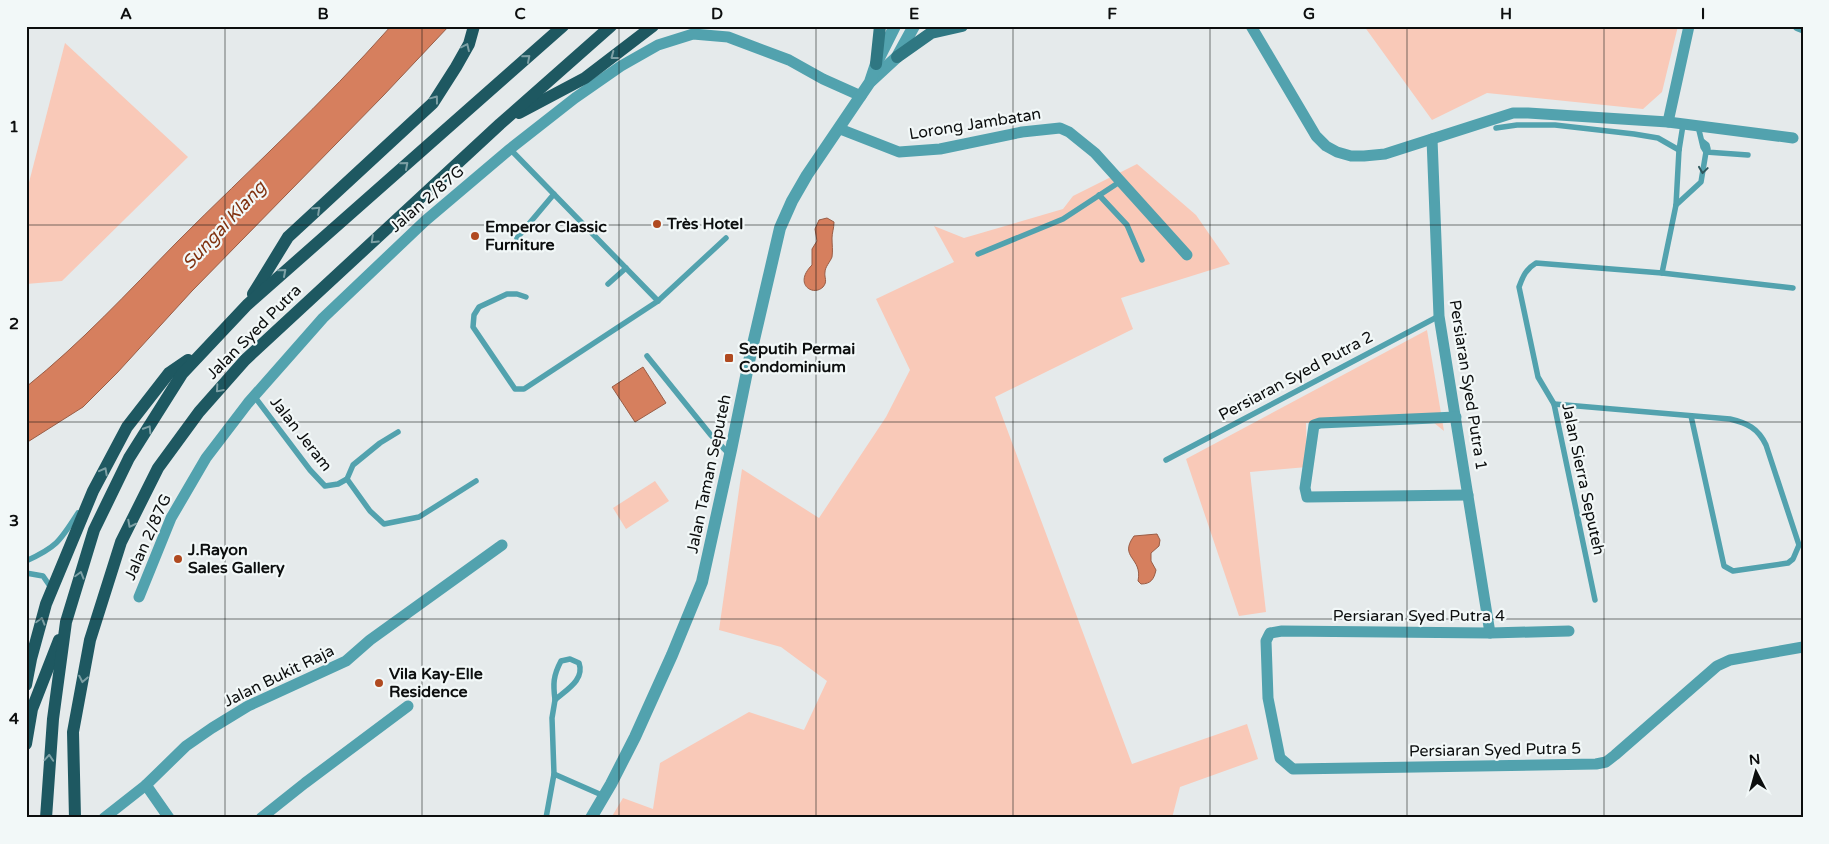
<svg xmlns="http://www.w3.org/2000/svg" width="1829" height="844" viewBox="0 0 1829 844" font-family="'Varela Round',sans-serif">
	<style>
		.green { fill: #f9c9b8 }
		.water { fill: #d67f5e; stroke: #995d46 }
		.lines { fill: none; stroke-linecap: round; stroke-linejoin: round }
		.service { stroke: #52a2ae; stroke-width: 5.5 }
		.minor { stroke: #52a2ae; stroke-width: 11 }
		.tertiary { stroke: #52a2ae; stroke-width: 12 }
		.secondary { stroke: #2f7782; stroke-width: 12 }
		.primary { stroke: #1e5861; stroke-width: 12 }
		.oneway { stroke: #7da0a5 }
		.oneway2 { stroke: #2f585e }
		.grid { fill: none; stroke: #0c0e0e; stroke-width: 1; stroke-opacity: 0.55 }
		.poi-dot { fill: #b04a20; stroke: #f2f8f8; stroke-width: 2 }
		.labels { text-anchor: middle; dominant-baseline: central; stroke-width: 4.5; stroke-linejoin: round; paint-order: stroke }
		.street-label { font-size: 16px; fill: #0c0e0e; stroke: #f2f8f8 }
		.poi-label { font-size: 16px; font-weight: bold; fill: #0c0e0e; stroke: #f2f8f8; text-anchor: start }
		.water-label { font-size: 18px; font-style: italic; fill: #813210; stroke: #f2f8f8 }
		.neatline { fill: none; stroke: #0c0e0e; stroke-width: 2 }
		.grid-label { font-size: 16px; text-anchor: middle; font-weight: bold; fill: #0c0e0e }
	</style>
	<rect width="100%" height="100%" fill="#e5eaeb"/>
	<g class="green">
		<path d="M1364,26H1678L1662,92L1643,109L1487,93L1432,120Z"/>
		<path d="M65,43L188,157L62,281L26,284V194Z"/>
		<path d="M1137,164L1196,215L1230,264L1121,298L1133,329L995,397L1132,764L1247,724L1258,759L1180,787L1172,818H611L623,798L653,809L660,763L749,712L804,730L827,681L781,647L719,630L742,469L819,518L886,417L910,370L876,299L954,262L934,226L964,238L1063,209L1073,196Z"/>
		<path d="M1427,330L1444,431L1423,414L1306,423L1307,467L1250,472L1266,612L1239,616L1186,459Z"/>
		<path d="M655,481L669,501L626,529L613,508Z"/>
	</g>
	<g class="water">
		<path d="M391,26H449L383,96L192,291L117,373L83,407L26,443V387C81,343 128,292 177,242C249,170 324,102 391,26Z"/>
		<path d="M827,218L834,222C834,228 832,233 832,238C832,245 833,250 832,257C830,262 825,267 825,272C824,278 828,281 823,287C813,297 793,284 812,265V249L817,241L815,229L819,220Z"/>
		<path d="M643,367L666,403L635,422L612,387Z"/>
		<path d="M1157,534L1160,540L1159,546L1151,553V561L1156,570C1154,579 1151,584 1141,584L1138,581C1143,557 1118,558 1134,536Z"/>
	</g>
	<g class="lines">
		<g class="service">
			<path d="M1496,128L1517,125H1555L1634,134L1658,138L1679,150"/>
			<path d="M1702,141L1707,145L1708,149L1706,152L1748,155"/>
			<path d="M510,149L658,301"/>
			<path d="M1099,195L1127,225L1142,260"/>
			<path d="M1676,205L1701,182L1706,152L1703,147L1698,126"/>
			<path d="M517,238L554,194"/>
			<path d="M978,254L1063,219L1121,181"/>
			<path d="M1662,273L1676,205L1679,150L1683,125"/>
			<path d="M608,284L626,268"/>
			<path d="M526,297L517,294H507L479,307L474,315L473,327L515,389H524L658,301L726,238"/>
			<path d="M647,356L710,434L729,454"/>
			<path d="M254,396L310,470L325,486L338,484L347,479L353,465L380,443L398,432"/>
			<path d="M1554,404L1730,419C1747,423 1758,428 1766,445L1799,545L1793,559L1788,563L1733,571L1724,566L1691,416"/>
			<path d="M1166,460L1439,316"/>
			<path d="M347,479L370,511L384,524L419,517L476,481"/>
			<path d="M26,561C57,547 60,541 78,513"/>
			<path d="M26,573L43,576L52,589"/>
			<path d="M1595,600L1554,404L1538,377L1519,287C1523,276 1526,269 1536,263L1662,273L1793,288"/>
			<path d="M570,659L579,663C585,680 566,690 555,700C553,684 553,676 561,661Z"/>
			<path d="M554,774L604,796"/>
			<path d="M546,818L554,774L552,718L555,700"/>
		</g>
		<g class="minor">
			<path d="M1251,26L1316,136L1326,146L1337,152L1351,156H1364L1385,154L1513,113H1528L1668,122L1793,138"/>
			<path d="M1798,26L1803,28"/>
			<path d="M1668,122L1689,26"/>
			<path d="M840,129L899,152L940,149L1022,132L1060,128L1069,132L1095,153L1187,255"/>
			<path d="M1432,139L1439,316L1490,633"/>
			<path d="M1456,417L1320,423L1314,425L1305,488L1307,497L1468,495"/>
			<path d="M139,597L171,518L206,458L248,403L323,318L425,221L510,149L575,98L621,66L658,45L693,34L728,37L789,60L823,79L861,96"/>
			<path d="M1569,631L1490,633L1282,631L1270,633L1266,641L1268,698L1280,758L1293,769L1596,764L1606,762L1615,755L1717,666L1730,660L1803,647"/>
			<path d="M146,785L169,818"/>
			<path d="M104,818L146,785L186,746L212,728L248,706L346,661L370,640L502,545"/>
			<path d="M261,818L305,783L408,706"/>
		</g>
		<g class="tertiary">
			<path d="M871,81L897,57L914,26"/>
			<path d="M591,818L611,784L635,737L672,655L702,582L731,450L750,357L780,228L792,201L807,175L870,82L876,64L895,26"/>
		</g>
		<g class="secondary">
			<path d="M897,57L931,33L962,26"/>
			<path d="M876,64L880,26"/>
		</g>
		<g class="primary">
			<path d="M519,113L585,78L653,26"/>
			<path d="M253,294L288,237L433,103L456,67L469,44L474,26"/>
			<path d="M26,685L31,659L46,604L93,491L127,427L169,373L188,360"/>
			<path d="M26,744L32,709L59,640"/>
			<path d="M46,818L53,719L66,622L94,530L129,458L182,374L247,305L563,26"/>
			<path d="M75,818L73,732L90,640L121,542L158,468L199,412L245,360L500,124L611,26"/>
		</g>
	</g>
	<defs><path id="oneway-chevron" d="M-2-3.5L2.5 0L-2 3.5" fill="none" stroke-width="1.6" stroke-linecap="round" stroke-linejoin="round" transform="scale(1.25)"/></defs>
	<g class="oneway">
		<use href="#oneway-chevron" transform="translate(466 47) rotate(-65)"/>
		<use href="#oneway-chevron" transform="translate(614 56) rotate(143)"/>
		<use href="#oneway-chevron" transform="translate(527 58) rotate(-41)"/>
		<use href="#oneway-chevron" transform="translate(435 99) rotate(-53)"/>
		<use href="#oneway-chevron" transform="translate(405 165) rotate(-41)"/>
		<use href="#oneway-chevron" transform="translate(317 210) rotate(-43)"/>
		<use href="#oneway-chevron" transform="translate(374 240) rotate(137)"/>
		<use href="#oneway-chevron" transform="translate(283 272) rotate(-41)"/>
		<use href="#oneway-chevron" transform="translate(219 389) rotate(131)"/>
		<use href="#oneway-chevron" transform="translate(148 429) rotate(-58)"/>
		<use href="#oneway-chevron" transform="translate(104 471) rotate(-62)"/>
		<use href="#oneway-chevron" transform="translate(131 524) rotate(117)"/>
		<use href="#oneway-chevron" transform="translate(80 575) rotate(-74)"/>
		<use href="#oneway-chevron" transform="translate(41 621) rotate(-74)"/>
		<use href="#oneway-chevron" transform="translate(83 679) rotate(101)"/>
		<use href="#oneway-chevron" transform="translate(49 758) rotate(-86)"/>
	</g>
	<use class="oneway2" href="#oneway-chevron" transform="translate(1703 170) rotate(98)"/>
	<path class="grid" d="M225,26V818M422,26V818M619,26V818M816,26V818M1013,26V818M1210,26V818M1407,26V818M1604,26V818M26,225H1803M26,422H1803M26,619H1803"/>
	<g class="poi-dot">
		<circle cx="657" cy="224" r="5"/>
		<circle cx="475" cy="236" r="5"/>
		<rect x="724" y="353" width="10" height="10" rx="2.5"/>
		<circle cx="178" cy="559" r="5"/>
		<circle cx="379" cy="683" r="5"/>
	</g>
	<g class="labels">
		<g class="street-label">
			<text transform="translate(975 124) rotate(-9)">Lorong Jambatan</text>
			<text transform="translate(427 199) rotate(-41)">Jalan 2/87G</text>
			<text transform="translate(254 332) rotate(-45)">Jalan Syed Putra</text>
			<text transform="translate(1296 376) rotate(-28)">Persiaran Syed Putra 2</text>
			<text transform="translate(1468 385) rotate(81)">Persiaran Syed Putra 1</text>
			<text transform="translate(301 434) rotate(52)">Jalan Jeram</text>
			<text transform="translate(709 474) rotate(-78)">Jalan Taman Seputeh</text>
			<text transform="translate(1583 479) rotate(78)">Jalan Sierra Seputeh</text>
			<text transform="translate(148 537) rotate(-66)">Jalan 2/87G</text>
			<text x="1419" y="616">Persiaran Syed Putra 4</text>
			<text transform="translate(279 676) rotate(-26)">Jalan Bukit Raja</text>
			<text transform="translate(1495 750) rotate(-1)">Persiaran Syed Putra 5</text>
		</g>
		<g class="poi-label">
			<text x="667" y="224">Très Hotel</text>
			<text x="485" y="227">Emperor Classic<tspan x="485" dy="18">Furniture</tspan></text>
			<text x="739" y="349">Seputih Permai<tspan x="739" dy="18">Condominium</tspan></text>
			<text x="188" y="550">J.Rayon<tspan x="188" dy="18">Sales Gallery</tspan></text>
			<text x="389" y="674">Vila Kay-Elle<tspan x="389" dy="18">Residence</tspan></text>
		</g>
		<g class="water-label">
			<text transform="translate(224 225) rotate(-47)">Sungai Klang</text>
		</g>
	</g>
	<rect width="1829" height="844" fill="none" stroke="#f2f8f8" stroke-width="55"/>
	<g transform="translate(1756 772) rotate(354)" stroke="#f2f8f8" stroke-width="4" paint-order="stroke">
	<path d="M0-4L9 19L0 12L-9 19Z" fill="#0c0e0e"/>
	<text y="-8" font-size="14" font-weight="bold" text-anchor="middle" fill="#0c0e0e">N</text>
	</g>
	<rect x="28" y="28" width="1774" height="788" class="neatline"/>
	<g class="grid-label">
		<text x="126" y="19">A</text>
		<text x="323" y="19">B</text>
		<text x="520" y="19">C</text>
		<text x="717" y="19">D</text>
		<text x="914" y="19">E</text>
		<text x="1112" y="19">F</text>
		<text x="1309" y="19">G</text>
		<text x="1506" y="19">H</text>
		<text x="1703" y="19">I</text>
		<text x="14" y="132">1</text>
		<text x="14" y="329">2</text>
		<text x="14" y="526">3</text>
		<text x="14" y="724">4</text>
	</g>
</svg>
